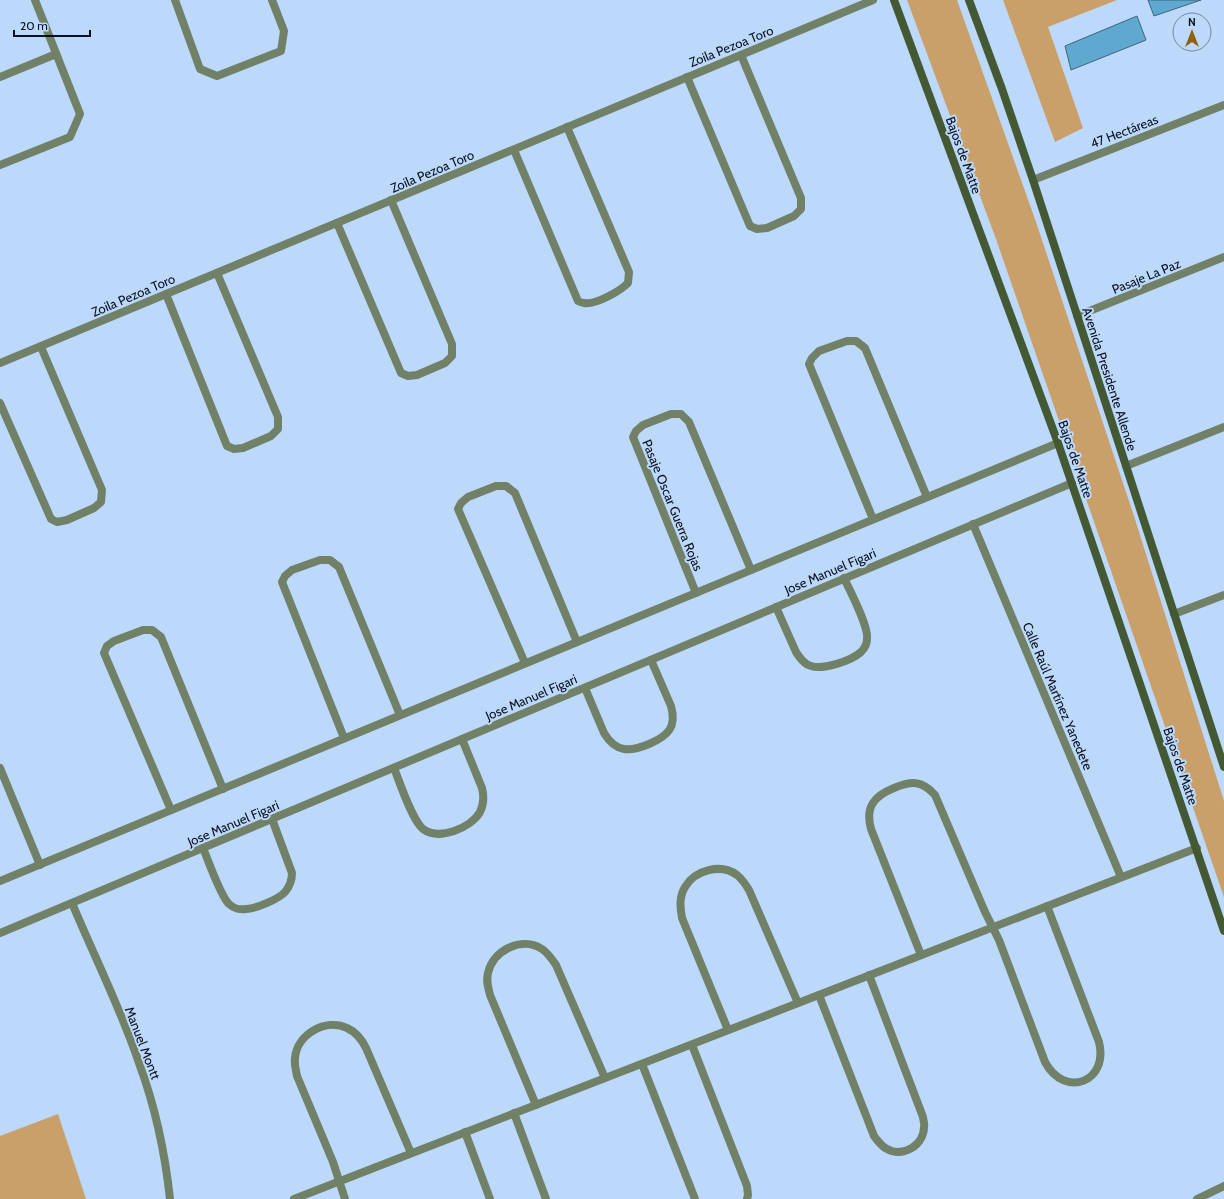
<svg xmlns="http://www.w3.org/2000/svg" width="1224" height="1199" viewBox="0 0 1224 1199" font-family="Cabin,sans-serif">
	<style>
		.green { fill: #c9a06a }
		.building { fill: #5fa8d0; stroke: #3e657a }
		.lines { fill: none; stroke-linecap: round; stroke-linejoin: round }
		.street { stroke: #718167; stroke-width: 8 }
		.secondary { stroke: #435934; stroke-width: 8 }
		.labels { text-anchor: middle; dominant-baseline: central; stroke-width: 4; stroke-linejoin: round; paint-order: stroke }
		.street-label { font-size: 13px; fill: #08111d; stroke: #bcd8fa }
	</style>
	<rect width="100%" height="100%" fill="#bcd8fa"/>
	<g class="green">
		<path d="M907,0H957L1036,222L1133,513L1224,801V897L996,239Z"/>
		<path d="M1003,0H1117L1048,27L1083,128L1055,142Z"/>
		<path d="M58,1114L86,1199H0V1136Z"/>
	</g>
	<g class="building">
		<path d="M1148,0H1201L1154,16Z"/>
		<path d="M1137,16L1146,40L1071,70L1065,46Z"/>
	</g>
	<g class="lines">
		<g class="street">
			<path d="M175,0L200,69L217,76L281,51L284,31L272,0"/>
			<path d="M0,77L56,54"/>
			<path d="M687,77L750,226L757,229L767,228L794,216L801,209V198L741,55"/>
			<path d="M514,150L578,301C580,302 582,303 584,303C596,305 620,291 628,283L629,272L567,127"/>
			<path d="M0,165L70,137L80,114L35,0"/>
			<path d="M1033,180L1224,105"/>
			<path d="M337,223L401,373L408,376L417,375L445,363L452,356V344L391,200"/>
			<path d="M166,294L227,446L234,449L243,448L271,436L278,429V417L217,273"/>
			<path d="M1077,316L1224,257"/>
			<path d="M0,363L873,0"/>
			<path d="M0,403L51,519L57,522L67,520L94,508L101,502L102,490L41,347"/>
			<path d="M1126,466L1224,427"/>
			<path d="M873,519L809,364L812,358L819,351L847,341H856L865,348L927,497"/>
			<path d="M973,524L1121,877"/>
			<path d="M696,593L633,437L636,431L643,425L671,414H681L689,422L751,570"/>
			<path d="M776,607L796,652C800,658 804,664 811,666C823,670 851,661 861,652C864,649 867,644 867,639C869,627 850,591 844,578"/>
			<path d="M1174,614L1224,595"/>
			<path d="M525,663L458,509L461,503L468,497L496,486H506L515,493L577,642"/>
			<path d="M585,688L604,733C616,753 630,752 649,744C668,736 677,727 671,706L651,660"/>
			<path d="M344,738L282,582L285,576L292,570L320,560H330L339,567L400,715"/>
			<path d="M0,768L40,865"/>
			<path d="M394,768C400,783 412,820 423,829C439,841 471,828 480,812C484,804 484,796 482,788L462,739"/>
			<path d="M171,810L104,653L107,646L114,641L143,630H152L161,637L223,789"/>
			<path d="M203,848C208,860 221,897 229,904C233,908 240,910 246,909C255,909 279,899 285,892C290,886 292,880 292,873L272,819"/>
			<path d="M0,881L1058,443"/>
			<path d="M72,903C94,956 121,1009 139,1063C155,1106 165,1153 170,1199"/>
			<path d="M0,933L1072,483"/>
			<path d="M921,955L871,829C865,807 874,796 894,788C911,781 922,780 935,795L985,912L999,940L1045,1062C1065,1099 1109,1082 1099,1042L1047,906"/>
			<path d="M819,995L874,1136C878,1141 881,1146 887,1149C903,1158 924,1145 924,1127C925,1124 923,1120 923,1117L869,975"/>
			<path d="M728,1030L682,918C680,907 679,897 685,887C695,870 721,863 737,875C742,879 746,885 749,890L798,1003"/>
			<path d="M692,1045L747,1186L748,1195L747,1199"/>
			<path d="M642,1064L695,1199"/>
			<path d="M536,1105L490,995C488,987 486,981 488,973C493,950 522,936 542,949C548,953 552,959 556,965L605,1078"/>
			<path d="M514,1113L546,1199"/>
			<path d="M465,1132L490,1199"/>
			<path d="M294,1199L1197,848"/>
			<path d="M345,1199L333,1162L297,1076C296,1070 294,1064 295,1058C297,1034 326,1018 347,1028C356,1032 362,1040 366,1048L411,1153"/>
			<path d="M1197,1199L1224,1186"/>
		</g>
		<g class="secondary">
			<path d="M894,0L1058,443L1224,931"/>
			<path d="M969,0L1002,89L1033,180L1224,767"/>
		</g>
	</g>
	<g class="labels">
		<g class="street-label">
			<text transform="translate(731 46) rotate(-22)">Zoila Pezoa Toro</text>
			<text transform="translate(1124 131) rotate(-21)">47 Hectáreas</text>
			<text transform="translate(964 155) rotate(70)">Bajos de Matte</text>
			<text transform="translate(432 171) rotate(-23)">Zoila Pezoa Toro</text>
			<text transform="translate(1146 276) rotate(-22)">Pasaje La Paz</text>
			<text transform="translate(133 295) rotate(-23)">Zoila Pezoa Toro</text>
			<text transform="translate(1110 379) rotate(72)">Avenida Presidente Allende</text>
			<text transform="translate(1076 459) rotate(71)">Bajos de Matte</text>
			<text transform="translate(673 505) rotate(68)">Pasaje Oscar Guerra Rojas</text>
			<text transform="translate(830 571) rotate(-23)">Jose Manuel Figari</text>
			<text transform="translate(1058 696) rotate(67)">Calle Raúl Martínez Yanedete</text>
			<text transform="translate(531 697) rotate(-23)">Jose Manuel Figari</text>
			<text transform="translate(1181 766) rotate(71)">Bajos de Matte</text>
			<text transform="translate(233 823) rotate(-23)">Jose Manuel Figari</text>
			<text transform="translate(143 1043) rotate(69)">Manuel Montt</text>
		</g>
	</g>
	<g transform="translate(1192 32)"><circle r="19" fill="#bcd8fa" stroke="#7488a2"/>
	<path d="M0-3L7 15L0 10L-7 15Z" fill="#90600d"/>
	<text y="-6" font-size="11" font-weight="bold" text-anchor="middle" fill="#08111d">N</text>
	</g>
	<path d="M14 30v6h76v-6" fill="none" stroke="#08111d" stroke-width="2"/>
	<text x="20" y="30" font-size="12" fill="#08111d" stroke="#bcd8fa" stroke-width="3" paint-order="stroke">20 m</text>
</svg>
